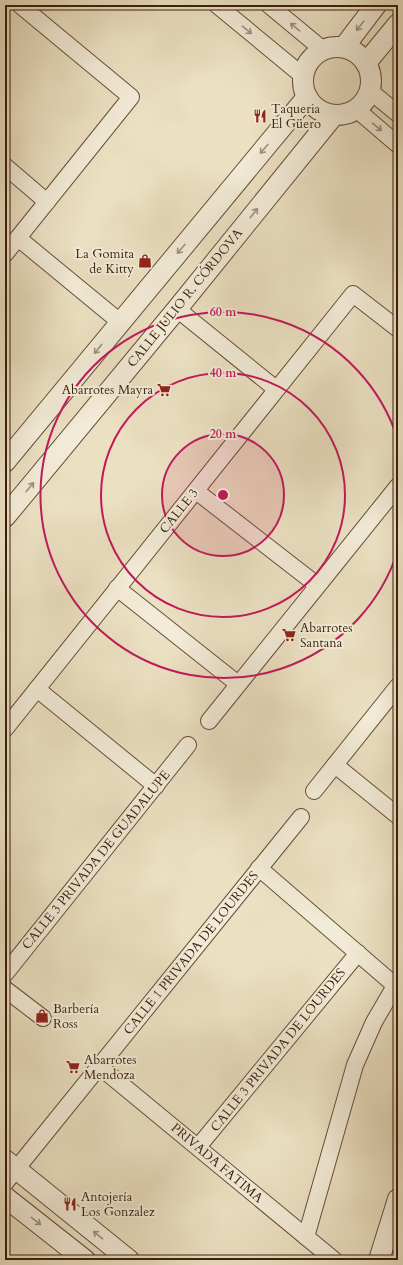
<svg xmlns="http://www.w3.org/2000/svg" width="403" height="1265" viewBox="0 0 403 1265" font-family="Cardo,serif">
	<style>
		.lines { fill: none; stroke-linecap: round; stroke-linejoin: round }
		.minor-casing { stroke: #664f3a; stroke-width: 18 }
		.tertiary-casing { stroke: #664f3a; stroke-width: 22 }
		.minor { stroke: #f2ebd7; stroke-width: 16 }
		.tertiary { stroke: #f2ebd7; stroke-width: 20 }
		.oneway { stroke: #9f8f7c }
		.ring { fill: none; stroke: #c2185b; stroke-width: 2 }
		.labels { text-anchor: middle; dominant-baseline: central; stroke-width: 4; stroke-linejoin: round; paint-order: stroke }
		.poi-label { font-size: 13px; fill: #3a1f0d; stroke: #f2ebd7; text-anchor: start }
		.street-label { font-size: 13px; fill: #3a1f0d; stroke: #f2ebd7 }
		.centre { fill: #c2185b; stroke: #f2ebd7; stroke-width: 2 }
		.ring-label { font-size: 12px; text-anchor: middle; font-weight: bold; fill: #c2185b; stroke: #f2ebd7; stroke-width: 4; stroke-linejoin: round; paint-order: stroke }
	</style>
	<rect width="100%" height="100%" fill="#ebe0c2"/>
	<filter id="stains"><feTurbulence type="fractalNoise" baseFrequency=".005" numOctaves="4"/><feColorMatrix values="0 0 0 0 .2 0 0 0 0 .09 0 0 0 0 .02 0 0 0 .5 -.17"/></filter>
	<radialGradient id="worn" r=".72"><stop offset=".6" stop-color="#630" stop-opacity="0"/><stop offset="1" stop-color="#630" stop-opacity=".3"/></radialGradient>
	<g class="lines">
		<g class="minor-casing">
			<g id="minor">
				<path d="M217,5L303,76"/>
				<path d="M269,5L322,49"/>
				<path d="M370,91L398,114"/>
				<path d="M356,109L398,145"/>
				<path d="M5,166L47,202"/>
				<path d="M18,238L120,322"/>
				<path d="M5,254L131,97L20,5"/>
				<path d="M177,309L276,389"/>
				<path d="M196,491L317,585"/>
				<path d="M117,588L238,684"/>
				<path d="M37,689L156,786"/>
				<path d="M209,721L398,486"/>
				<path d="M5,729L353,294L398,329"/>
				<path d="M335,765L398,816"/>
				<path d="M314,791L398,686"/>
				<path d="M259,868L398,988"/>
				<path d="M5,974L188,745"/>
				<path d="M5,989L43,1018"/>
				<path d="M99,1066L334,1260"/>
				<path d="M198,1147L358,953"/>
				<path d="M5,1183L301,817"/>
				<path d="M306,1237L355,1065L374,1022L395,986"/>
			</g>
		</g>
		<g class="tertiary-casing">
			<g id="tertiary">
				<circle cx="337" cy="81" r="34"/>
				<path d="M344,47L376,5"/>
				<path d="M366,63L398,24"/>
				<path d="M5,462L307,97"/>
				<path d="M5,517L177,309L334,115"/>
				<path d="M5,1160L129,1260"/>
				<path d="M5,1197L85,1260"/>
				<path d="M379,1260L398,1199"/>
			</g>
		</g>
		<use href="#minor" class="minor"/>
		<use href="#tertiary" class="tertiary"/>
	</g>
	<defs><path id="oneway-shaft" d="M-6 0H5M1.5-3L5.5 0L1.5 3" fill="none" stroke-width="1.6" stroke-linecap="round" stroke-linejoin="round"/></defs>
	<g class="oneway">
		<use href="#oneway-shaft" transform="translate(360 26) rotate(128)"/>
		<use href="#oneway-shaft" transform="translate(295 27) rotate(-140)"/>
		<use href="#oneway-shaft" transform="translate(247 30) rotate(39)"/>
		<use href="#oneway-shaft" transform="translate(377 127) rotate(40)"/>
		<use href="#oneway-shaft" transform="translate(264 149) rotate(130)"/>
		<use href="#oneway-shaft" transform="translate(254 213) rotate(-51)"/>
		<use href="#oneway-shaft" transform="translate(181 249) rotate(130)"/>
		<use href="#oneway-shaft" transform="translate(98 349) rotate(129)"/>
		<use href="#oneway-shaft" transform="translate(30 487) rotate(-50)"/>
		<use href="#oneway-shaft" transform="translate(36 1221) rotate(38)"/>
		<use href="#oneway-shaft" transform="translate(98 1235) rotate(-141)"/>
	</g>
	<circle cx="223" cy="495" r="61" fill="#c2185b" fill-opacity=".12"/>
	<g class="ring">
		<circle cx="223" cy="495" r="61"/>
		<circle cx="223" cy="495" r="122"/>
		<path d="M398 550A183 183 0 1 1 398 440"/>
	</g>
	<defs>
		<g id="restaurant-bare" transform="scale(1.08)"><path d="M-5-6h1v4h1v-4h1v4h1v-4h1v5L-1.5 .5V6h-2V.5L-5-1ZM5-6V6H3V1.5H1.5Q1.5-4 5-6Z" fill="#8f2418" stroke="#f2ebd7" stroke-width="2.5" paint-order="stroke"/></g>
		<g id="shop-bare" transform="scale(1.08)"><path d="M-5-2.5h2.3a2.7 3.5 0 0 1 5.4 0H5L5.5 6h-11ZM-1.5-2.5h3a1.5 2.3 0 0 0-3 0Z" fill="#8f2418" stroke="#f2ebd7" stroke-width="2.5" paint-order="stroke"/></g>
		<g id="supermarket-bare" transform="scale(1.08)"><path d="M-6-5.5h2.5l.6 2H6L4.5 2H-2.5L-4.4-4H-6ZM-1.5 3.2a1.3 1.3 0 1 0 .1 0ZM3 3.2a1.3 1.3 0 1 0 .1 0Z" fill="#8f2418" stroke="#f2ebd7" stroke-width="2.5" paint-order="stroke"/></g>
	</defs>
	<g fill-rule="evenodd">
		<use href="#restaurant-bare" x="260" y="116"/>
		<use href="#shop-bare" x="145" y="261"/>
		<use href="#supermarket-bare" x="164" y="390"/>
		<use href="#supermarket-bare" x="289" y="635"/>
		<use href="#shop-bare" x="42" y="1016"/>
		<use href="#supermarket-bare" x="73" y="1067"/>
		<use href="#restaurant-bare" x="70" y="1204"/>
	</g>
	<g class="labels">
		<g class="poi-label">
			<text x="271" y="109">Taqueria<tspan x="271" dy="15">El Güero</tspan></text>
			<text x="134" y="254" text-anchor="end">La Gomita<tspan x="134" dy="15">de Kitty</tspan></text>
			<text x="153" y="390" text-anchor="end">Abarrotes Mayra</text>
			<text x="300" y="628">Abarrotes<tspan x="300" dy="15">Santana</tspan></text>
			<text x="53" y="1009">Barbería<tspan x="53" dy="15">Ross</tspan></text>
			<text x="84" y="1060">Abarrotes<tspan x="84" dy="15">Mendoza</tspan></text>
			<text x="81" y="1197">Antojería<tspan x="81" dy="15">Los Gonzalez</tspan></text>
		</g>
		<g class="street-label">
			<text transform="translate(185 298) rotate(-51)">CALLE JULIO R. CÓRDOVA</text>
			<text transform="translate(179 511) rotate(-51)">CALLE 3</text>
			<text transform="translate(96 860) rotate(-51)">CALLE 3 PRIVADA DE GUADALUPE</text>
			<text transform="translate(191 953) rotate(-51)">CALLE 1 PRIVADA DE LOURDES</text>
			<text transform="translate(278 1050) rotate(-51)">CALLE 3 PRIVADA DE LOURDES</text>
			<text transform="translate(217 1163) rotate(40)">PRIVADA FATIMA</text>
		</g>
	</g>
	<circle cx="223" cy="495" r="6" class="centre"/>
	<g class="ring-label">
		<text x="223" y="316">60 m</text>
		<text x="223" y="377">40 m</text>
		<text x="223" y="438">20 m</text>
	</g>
	<rect width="403" height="1265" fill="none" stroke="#ebe0c2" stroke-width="20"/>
	<rect x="6" y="6" width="391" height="1253" fill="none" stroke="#3a1f0d" stroke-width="2"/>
	<rect x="10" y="10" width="383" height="1245" fill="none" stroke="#3a1f0d"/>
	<rect width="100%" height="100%" filter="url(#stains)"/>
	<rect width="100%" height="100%" fill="url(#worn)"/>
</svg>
